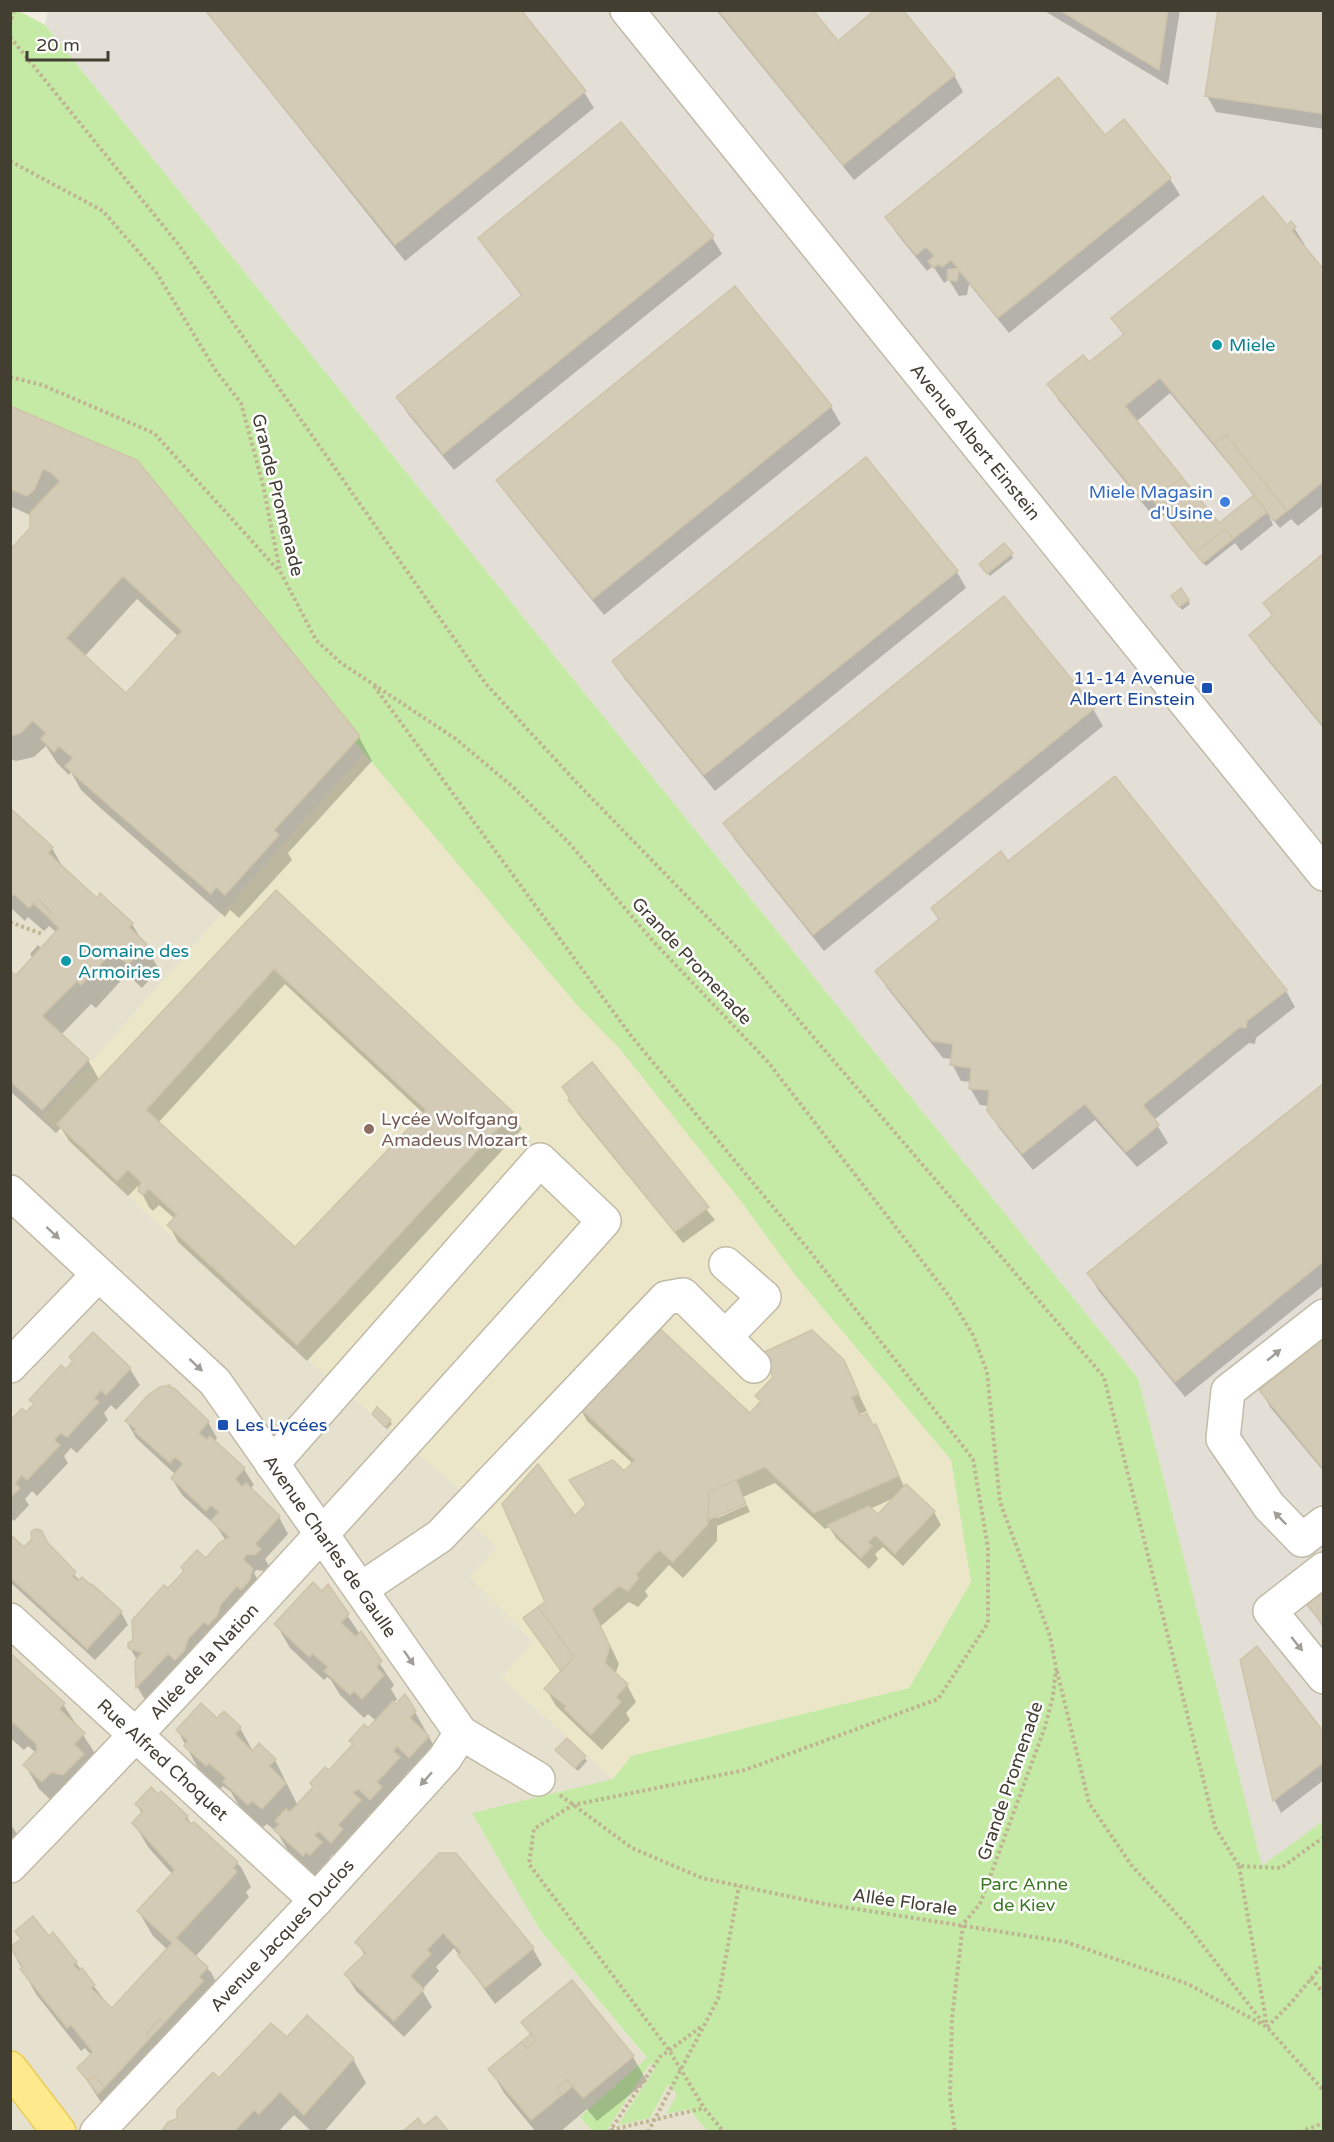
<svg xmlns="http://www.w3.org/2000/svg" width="1334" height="2142" viewBox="0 0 1334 2142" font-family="'Varela Round',sans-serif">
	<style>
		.residential { fill: #e6e1cf }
		.industrial { fill: #e3dfd7 }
		.education { fill: #ece6c9 }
		.green { fill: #c5eaa6 }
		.shadow { fill: #0003; fill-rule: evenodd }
		.building { fill: #d3cbb6; stroke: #cfc4a9; stroke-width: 1.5; fill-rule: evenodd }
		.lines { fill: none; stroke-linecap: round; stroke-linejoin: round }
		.minor-casing { stroke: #c0baa6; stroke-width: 36 }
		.major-casing { stroke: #ebcc56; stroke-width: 36 }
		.path { stroke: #c0b593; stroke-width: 4; stroke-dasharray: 3 3; stroke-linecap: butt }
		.minor { stroke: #fff; stroke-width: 33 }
		.major { stroke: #ffe98d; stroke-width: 33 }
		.oneway { fill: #a19e98 }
		.culture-dot { fill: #0f9aa8; stroke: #fff; stroke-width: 2 }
		.shop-dot { fill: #3f7fe0; stroke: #fff; stroke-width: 2 }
		.transit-dot { fill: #1a4fb4; stroke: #fff; stroke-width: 2 }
		.education-dot { fill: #8d6e63; stroke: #fff; stroke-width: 2 }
		.labels { text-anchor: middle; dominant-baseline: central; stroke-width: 5; stroke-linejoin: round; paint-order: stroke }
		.culture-label { font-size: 18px; fill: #0d838f; stroke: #fff; text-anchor: start }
		.street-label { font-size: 18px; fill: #433e32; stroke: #fff }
		.shop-label { font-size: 18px; fill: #366cbe; stroke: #fff; text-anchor: end }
		.transit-label { font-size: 18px; fill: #164399; stroke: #fff; text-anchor: end }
		.education-label { font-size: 18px; fill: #785e54; stroke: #fff; text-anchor: start }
		.park-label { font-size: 18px; fill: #3b7822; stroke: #fff }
	</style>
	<rect width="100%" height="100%" fill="#f2eee1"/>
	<path class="residential" d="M10,408L135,463L364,753L576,1004L620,1049L693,1140L613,1779L557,1793L540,1930L707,2131H11Z"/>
	<path class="industrial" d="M48,10L1323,11L1324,1821L1262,1867L1138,1378L45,25Z"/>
	<path class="education" d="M364,753L576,1004L620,1049L743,1204L795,1275L951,1460L971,1582L909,1688L631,1756L613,1779L501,1678L533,1642L469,1577L497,1547L451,1506L463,1492L292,1347L42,1117Z"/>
	<path class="green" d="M17,10L45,25L1138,1378L1262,1866L1323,1821V2131H707L689,2109L666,2114L677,2095L668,2084L650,2118L618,2125L655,2069L650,2063L607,2130L592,2131L580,2117L647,2058L540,1930L472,1813L613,1779L631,1756L909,1688L971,1582L951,1460L795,1275L743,1204L620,1049L576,1004L364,753L135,463L11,408L10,11Z"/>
	<g class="shadow">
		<path d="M205,10L584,92L594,108L405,261Z"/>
		<path d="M716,10H811L837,43L954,75L963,92L854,180Z"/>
		<path d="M1043,10H1180L1168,85Z"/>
		<path d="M1324,10V129L1216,112L1207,96Z"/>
		<path d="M1124,122L1170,179L1180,195L1009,333L969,284L967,295L959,296L949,280L944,283L933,266L927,271L897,234L887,217L1105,137Z"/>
		<path d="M1291,223L1305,245L1303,247L1324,273V505L1298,526L1291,519L1280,528L1268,513L1273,525L1241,551L1235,543L1206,566L1195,554L1224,531L1222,529L1193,552L1165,516H1153L1059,401L1049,385L1089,364L1124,336L1113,319ZM1170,393L1255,496L1219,525L1136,422Z"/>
		<path d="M712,237L722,254L454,470L408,414L398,397L522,297L480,239Z"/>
		<path d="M735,288L831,407L841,424L604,615L508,496L498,480Z"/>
		<path d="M10,407L359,737L372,761L288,853L292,860L239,918L230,910L225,917L97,805L81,790L71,772L69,775L57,763L46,746L34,757L16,761L10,759V552L32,528V516L10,506ZM137,599L179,637L126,695L84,657Z"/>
		<path d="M1011,554L1013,558L990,576L983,568Z"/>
		<path d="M1324,555V729L1261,652L1251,635L1273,617L1264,603Z"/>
		<path d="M957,572L966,588L715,791L624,678L614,661Z"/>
		<path d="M1175,600H1188L1190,604L1182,610Z"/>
		<path d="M1093,709L1103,726L824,951L735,840L725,823Z"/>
		<path d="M10,810L52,848L65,871L97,900L132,924L159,969L142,988L127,974L96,1008L91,1004L61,1035L88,1060L100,1081L276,892L512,1113L522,1129L307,1361L178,1242L169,1225L175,1219L159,1205L153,1211L149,1207L138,1186L128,1196L69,1141L61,1128L56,1133L10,1091V977H16L33,959L30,954L38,945L42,949L57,933L49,926L44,931L28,917L25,921L10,907ZM285,984L424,1114L295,1249L158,1123Z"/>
		<path d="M1008,863L1286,991L1295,1007L1256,1038L1255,1044L1249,1043L1154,1120L1168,1143L1137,1167L1095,1120L1033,1170L999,1128L989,1111V1106L980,1105L970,1088L971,1082L961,1081L952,1064V1059L943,1058L887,988L877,971Z"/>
		<path d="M591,1065L715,1220L683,1243L577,1113L570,1101L564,1088Z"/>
		<path d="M1324,1084V1285L1185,1397L1098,1290L1089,1274Z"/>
		<path d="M1324,1340V1472L1270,1407L1261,1390Z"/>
		<path d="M71,1358L130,1369L140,1385L116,1410L111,1405L104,1413L108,1420L77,1453L71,1448L64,1456L68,1463L37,1496L32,1491L25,1499L29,1505L14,1521L10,1518V1423L26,1415L34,1406L31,1400L66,1371L74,1363Z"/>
		<path d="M842,1361L867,1411L860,1414L861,1417L875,1426L905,1488L907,1486L934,1512L941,1525L903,1566L883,1547L875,1554L878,1559L869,1569L836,1538L829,1527L825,1529L775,1483L743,1497L745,1502L717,1515V1518L747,1505L750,1512L717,1526V1541L683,1578L669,1565L645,1591L648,1596L638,1607L629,1602L601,1626L619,1664L615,1675L627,1685L636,1702L626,1713L630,1720L602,1750L556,1706L546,1689L562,1672L547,1602L575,1519L587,1506L571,1480L624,1473L633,1464L587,1421L578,1404L750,1415L761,1403L757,1396ZM896,1497L878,1516L870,1509Z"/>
		<path d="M170,1386L208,1422L217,1438L214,1442L244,1469L254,1485L250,1489L279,1517L288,1534L265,1559L269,1566L264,1571L256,1570L254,1573L262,1587L147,1703L138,1688L137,1660L130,1648L168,1591L206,1560L226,1541L217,1527L182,1495L172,1479L176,1475L136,1438L127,1422L161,1388Z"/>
		<path d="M374,1415L390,1421L392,1424L387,1429Z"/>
		<path d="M10,1537L24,1549L47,1544L80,1581L92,1586L121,1612L128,1625L95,1660L10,1582Z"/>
		<path d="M1324,1594V1629L1309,1605Z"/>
		<path d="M347,1615L394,1685L391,1689L397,1699L393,1704L415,1712L442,1760L423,1781L411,1769L407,1773L413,1782L384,1823L372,1812L368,1816L374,1825L345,1865L333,1854L329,1858L334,1867L317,1879L290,1854L277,1832L267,1824L262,1828L239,1806L231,1792L223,1786L220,1789L199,1770L178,1731L217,1720L240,1728L253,1751L275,1760L298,1806L354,1745L351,1741L376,1721L368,1714L364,1718L340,1695L331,1680L327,1677L324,1680L290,1648L276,1624Z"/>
		<path d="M10,1655L63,1704L98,1758L56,1805L39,1789L25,1765L36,1753L28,1746L24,1750L10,1738Z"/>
		<path d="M1242,1660L1324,1735V1780L1281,1813L1275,1801Z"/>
		<path d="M567,1740L587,1761L578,1771L559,1753Z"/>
		<path d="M137,1805L187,1817L192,1826L194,1824L241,1867L251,1887L246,1892L249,1897L195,1957L211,1972L221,1992L102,2104L79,2068L91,2055L85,2048L81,2051L36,1994L11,1949L49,1938L76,1963L112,2010L168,1950L153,1936L139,1912L173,1875L148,1847L134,1823L142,1814Z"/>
		<path d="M10,1823L22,1842L10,1871Z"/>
		<path d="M455,1855L533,1949L542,1965L495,2004L454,1948L436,1967L439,1971L422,1990L432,2007L404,2037L356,1991L346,1974L365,1956L357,1942Z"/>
		<path d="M572,1982L633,2057L647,2081L597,2121L587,2109L560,2132H536L504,2093L490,2069L531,2036L523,2023Z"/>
		<path d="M287,2039L353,2059L366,2083L324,2132H312L294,2115L278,2132H163L219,2080Z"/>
	</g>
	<g class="building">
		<path d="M205,10H521L586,91L395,245Z"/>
		<path d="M718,10H813L838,41L875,10H903L955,75L843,165Z"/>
		<path d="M1059,10H1168L1159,70Z"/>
		<path d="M1218,10H1324V114L1205,96Z"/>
		<path d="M1058,77L1105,135L1124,119L1171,178L998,318L959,270L957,281L947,280L948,270L958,268L951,260L942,267L939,264L933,268L928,261L934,256L926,247L916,255L885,217Z"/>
		<path d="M621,122L714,236L443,454L396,397L522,295L478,238Z"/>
		<path d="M1263,196L1287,225L1291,221L1296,227L1292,231L1324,270V481L1287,511L1226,435L1214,444L1160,378L1125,406L1182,477L1154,500H1142L1047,384L1083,355L1089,362L1124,334L1111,318Z"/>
		<path d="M735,286L832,406L593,599L496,480Z"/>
		<path d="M10,406L137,460L360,736L274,830L279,835L225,895L216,887L211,894L81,781L65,766L73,758L59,746L54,752L41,739L46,733L33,721L20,733L10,736V550L30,528V513L60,481L50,472L43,469L34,490L27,496L10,489ZM123,576L182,631L126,693L66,638Z"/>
		<path d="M1226,435L1287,511L1274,521L1214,444Z"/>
		<path d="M866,457L958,571L704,775L612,661Z"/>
		<path d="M1182,477L1219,523L1254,495L1267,512L1233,539L1225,529L1195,553L1153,500Z"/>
		<path d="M1225,529L1233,539L1203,563L1195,553Z"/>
		<path d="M1004,543L1013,553L987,574L979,564Z"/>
		<path d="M1324,553V727L1249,635L1273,615L1263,603Z"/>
		<path d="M1181,588L1189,600L1179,607L1171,596Z"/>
		<path d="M1004,596L1095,708L813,935L723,823Z"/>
		<path d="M1115,776L1287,990L1247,1021L1246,1028L1240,1027L1143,1105L1159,1125L1126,1152L1085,1104L1022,1154L987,1111L989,1090L969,1089L971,1068L950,1065L953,1044L932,1041L875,971L939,919L931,908L1001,851L1008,861Z"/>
		<path d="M10,808L53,847L48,853L97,898L100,893L133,923L129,927L147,944L128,965L113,951L81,985L77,981L42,1016L89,1059L42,1110L10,1081V975L13,973L16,975L59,928L47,916L51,912L38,899L29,908L14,894L10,897Z"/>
		<path d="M276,890L513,1112L297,1345L167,1225L177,1215L149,1189L143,1195L138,1191L141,1182L128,1170L117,1181L57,1124ZM274,969L426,1110L295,1247L146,1110Z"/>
		<path d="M38,899L51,912L47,916L34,904Z"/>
		<path d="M592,1062L709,1207L675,1232L568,1100L570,1098L562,1087Z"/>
		<path d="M1324,1083V1261L1175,1382L1087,1273Z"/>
		<path d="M653,1322L750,1413L761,1401L755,1396L773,1377L762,1353L812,1330L844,1360L859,1394L851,1397L860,1416L867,1413L873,1425L876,1424L899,1476L814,1513L765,1467L709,1492L708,1524L673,1562L659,1550L636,1574L639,1578L628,1591L619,1586L592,1609L610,1646L605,1663L628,1684L616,1697L621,1702L591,1735L564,1709L566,1706L544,1689L574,1657L538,1607L545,1602L502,1504L538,1464L575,1516L586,1504L569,1480L613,1460L624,1471L635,1460L576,1404Z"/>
		<path d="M93,1332L131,1368L106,1395L101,1390L94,1398L99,1402L67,1437L61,1433L54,1440L60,1445L27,1480L22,1475L15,1483L20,1488L10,1498V1421L22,1408L26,1412L34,1404L29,1400L61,1365L66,1369L73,1361L69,1357Z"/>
		<path d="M1324,1338V1470L1259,1390Z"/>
		<path d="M170,1385L169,1387L174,1388L209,1421L199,1433L207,1440L210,1436L245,1468L235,1479L242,1487L246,1483L280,1516L255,1544L261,1549L255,1555L247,1554L243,1559L253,1569L249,1581L241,1590L237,1586L221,1604L217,1616L208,1625L204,1622L188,1639L184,1651L175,1660L168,1654L136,1688L135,1661L142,1653L128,1648V1643L133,1640L132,1620L164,1585L168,1588L184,1571L181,1567L197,1550L206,1558L218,1544L229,1537L211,1521L219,1512L211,1505L206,1511L171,1478L183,1464L175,1457L170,1463L134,1431L136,1429L125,1421L148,1395L160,1387Z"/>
		<path d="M377,1407L391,1420L385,1427L372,1414Z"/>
		<path d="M736,1480L746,1504L708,1520L709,1492Z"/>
		<path d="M906,1484L935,1511L895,1554L875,1535L868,1542L872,1546L861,1558L827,1525L869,1506L878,1514Z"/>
		<path d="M35,1529L41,1530L48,1543L76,1572L72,1576L78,1581L82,1577L91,1585L92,1584L122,1611L87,1649L10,1577V1534L24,1547L32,1539L31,1532Z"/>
		<path d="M313,1582L322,1591L328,1584L349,1614L341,1623L356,1637L361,1631L382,1661L376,1667L384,1675L362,1699L354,1691L350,1695L324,1671L328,1667L313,1654L309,1657L274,1624Z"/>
		<path d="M1324,1592V1626L1307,1605Z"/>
		<path d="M538,1607L574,1657L561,1671L523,1618Z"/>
		<path d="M1257,1646L1324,1732V1762L1273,1801L1240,1660Z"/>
		<path d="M10,1653L65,1703L59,1709L85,1733L74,1744L84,1754L63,1775L51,1772L42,1782L23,1765L37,1750L36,1744L14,1723L10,1726Z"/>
		<path d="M405,1694L416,1711L410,1718L429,1736L409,1758L397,1746L393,1751L400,1757L377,1782L382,1787L370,1800L358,1789L353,1793L361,1800L338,1825L343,1829L331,1843L319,1831L314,1835L322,1842L310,1855L306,1852L303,1856L274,1830L279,1824L275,1821L286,1809L290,1812L313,1787L310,1783L325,1767L329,1770L353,1744L349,1741L364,1724L368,1728L393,1701L396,1704Z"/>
		<path d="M201,1703L217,1718L224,1711L241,1727L235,1734L252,1751L259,1743L276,1759L269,1766L286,1783L262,1809L252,1801L248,1805L223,1782L226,1778L209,1763L206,1766L184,1746L188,1741L176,1730Z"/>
		<path d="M567,1738L586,1756L575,1768L555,1750Z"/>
		<path d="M151,1787L158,1794L161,1791L188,1816L185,1819L191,1824L194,1822L238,1862L233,1868L237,1872L176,1938L208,1967L199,1977L203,1981L164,2023L160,2019L146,2034L150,2038L105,2087L93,2076L88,2081L77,2068L93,2052L71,2025L67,2028L20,1969L23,1967L10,1947L21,1939L15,1931L33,1916L49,1936L53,1932L77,1962L73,1965L79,1971L82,1968L95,1985L91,1988L112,2008L172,1943L137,1911L175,1870L132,1823L143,1811L135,1804Z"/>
		<path d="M439,1853H456L534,1948L485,1988L458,1955L461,1952L443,1933L427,1950L431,1954L410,1976L424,1989L394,2021L344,1974L366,1953L355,1942Z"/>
		<path d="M572,1980L634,2056L583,2098L567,2080L557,2088L562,2095L531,2120L488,2069L521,2042L527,2048L536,2040L521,2022Z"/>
		<path d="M307,2015L354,2058L304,2115L280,2092L259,2114L254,2110L234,2132H161L168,2122L177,2119V2110L213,2072L219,2078L271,2023L287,2037Z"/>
		<path d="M160,2019L164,2023L150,2038L146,2034Z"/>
		<path d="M531,2034L536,2040L527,2048L521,2042Z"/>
		<path d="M93,2076L105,2087L98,2094L88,2081Z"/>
		<path d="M567,2080L573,2086L562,2095L557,2088Z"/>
		<path d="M436,2116L449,2132H402L418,2118L424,2126Z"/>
	</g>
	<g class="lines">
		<g class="minor-casing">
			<g id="minor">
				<path id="s1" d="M627,10L1324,874"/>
				<path id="s2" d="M10,1192L215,1382L461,1733L538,1779"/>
				<path d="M1324,1316L1228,1391L1223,1439L1269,1506L1302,1540L1324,1523"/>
				<path d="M725,1337L764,1297L726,1264"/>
				<path d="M10,1366L98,1275"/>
				<path d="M1324,1569L1270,1611L1324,1677"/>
				<path d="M361,1589L440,1536L666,1298L683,1295L754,1366"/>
				<path id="s3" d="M10,1620L316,1900"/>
				<path id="s4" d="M10,1866C214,1656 409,1439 604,1221L540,1160L272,1464"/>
				<path id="s5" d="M97,2132L316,1900L445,1758L461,1733"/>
			</g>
		</g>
		<g class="major-casing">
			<path id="major" d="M10,2068L59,2132"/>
		</g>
		<g class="path">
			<path d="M10,25L14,10"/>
			<path d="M10,37L178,244L486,684L577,783L739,950L1104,1377L1215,1827L1239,1866L1281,1868L1324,1837"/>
			<path d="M10,161L103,211L156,272L216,371L241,403L263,485L280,571L316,640L341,663L456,739L513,787L569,843L653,941L768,1062L949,1296L973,1335L987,1372L1000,1502L1050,1636L1056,1668L1053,1696L1045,1727L980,1904L963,1924L952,2018L950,2098L955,2132"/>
			<path d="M10,377L42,385L154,433L279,571"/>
			<path d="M374,686L632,1037L808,1249L973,1459L988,1548V1623L938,1699L745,1770L573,1805L534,1829L529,1864L669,2050L704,2108L724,2132"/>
			<path d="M10,922L42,934"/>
			<path d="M1057,1671L1089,1803L1132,1866L1187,1925L1264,2024"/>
			<path d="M560,1795L632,1848L702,1878L825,1904L1066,1942L1188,1984L1267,2027L1324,2091"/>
			<path d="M1239,1866L1267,2026"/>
			<path d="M1311,1978L1324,1994"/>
			<path d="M1267,2027L1291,2003L1324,1963"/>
			<path d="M611,2130L704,2108"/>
			<path d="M609,2132L660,2057L702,2026"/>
			<path d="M648,2132L718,1999L739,1886"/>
			<path d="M1300,2132L1324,2123"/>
		</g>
		<use href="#minor" class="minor"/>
		<use href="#major" class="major"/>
	</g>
	<defs><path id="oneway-solid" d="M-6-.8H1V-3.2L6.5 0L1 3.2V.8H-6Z" transform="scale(1.5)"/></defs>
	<g class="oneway">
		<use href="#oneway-solid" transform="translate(53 1233) rotate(43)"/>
		<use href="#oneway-solid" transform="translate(1274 1355) rotate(-39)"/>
		<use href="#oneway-solid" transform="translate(196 1365) rotate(43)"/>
		<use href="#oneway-solid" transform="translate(1280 1518) rotate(-134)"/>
		<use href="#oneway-solid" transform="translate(1297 1644) rotate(51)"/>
		<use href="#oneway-solid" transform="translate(409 1658) rotate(55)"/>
		<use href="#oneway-solid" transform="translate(426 1779) rotate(132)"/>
	</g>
	<g class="culture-dot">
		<circle cx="1217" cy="345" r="6"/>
		<circle cx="66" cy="961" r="6"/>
	</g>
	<circle class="shop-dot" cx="1225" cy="502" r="6"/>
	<g class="transit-dot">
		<rect x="1201" y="682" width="12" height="12" rx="3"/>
		<rect x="217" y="1419" width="12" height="12" rx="3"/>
	</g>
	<circle class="education-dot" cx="369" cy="1129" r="6"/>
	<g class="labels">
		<g class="culture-label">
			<text x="1229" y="345">Miele</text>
			<text x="78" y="951">Domaine des<tspan x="78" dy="21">Armoiries</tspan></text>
		</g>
		<g class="street-label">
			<text stroke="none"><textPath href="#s1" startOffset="555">Avenue Albert Einstein</textPath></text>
			<text transform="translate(278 495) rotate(76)">Grande Promenade</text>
			<text transform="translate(692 961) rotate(47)">Grande Promenade</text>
			<text stroke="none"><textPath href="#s2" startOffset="480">Avenue Charles de Gaulle</textPath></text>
			<text stroke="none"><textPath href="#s4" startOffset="282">Allée de la Nation</textPath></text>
			<text stroke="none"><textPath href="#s3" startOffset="207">Rue Alfred Choquet</textPath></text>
			<text transform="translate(1010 1781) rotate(-71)">Grande Promenade</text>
			<text transform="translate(905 1902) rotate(8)">Allée Florale</text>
			<text stroke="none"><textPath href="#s5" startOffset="270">Avenue Jacques Duclos</textPath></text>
		</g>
		<g class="shop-label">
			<text x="1213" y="492">Miele Magasin<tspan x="1213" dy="21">d'Usine</tspan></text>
		</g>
		<g class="transit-label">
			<text x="1195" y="678">11-14 Avenue<tspan x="1195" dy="21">Albert Einstein</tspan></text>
			<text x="235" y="1425" text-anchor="start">Les Lycées</text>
		</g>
		<g class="education-label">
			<text x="381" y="1119">Lycée Wolfgang<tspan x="381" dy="21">Amadeus Mozart</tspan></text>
		</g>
		<g class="park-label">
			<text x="1024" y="1884">Parc Anne<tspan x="1024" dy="21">de Kiev</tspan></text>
		</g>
	</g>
	<rect width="1334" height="2142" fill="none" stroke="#433e32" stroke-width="24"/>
	<path d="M27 51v9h81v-9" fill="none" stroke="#433e32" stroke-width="3"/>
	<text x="36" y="51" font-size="18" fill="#433e32" stroke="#ffffff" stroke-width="4.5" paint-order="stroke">20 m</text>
</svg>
